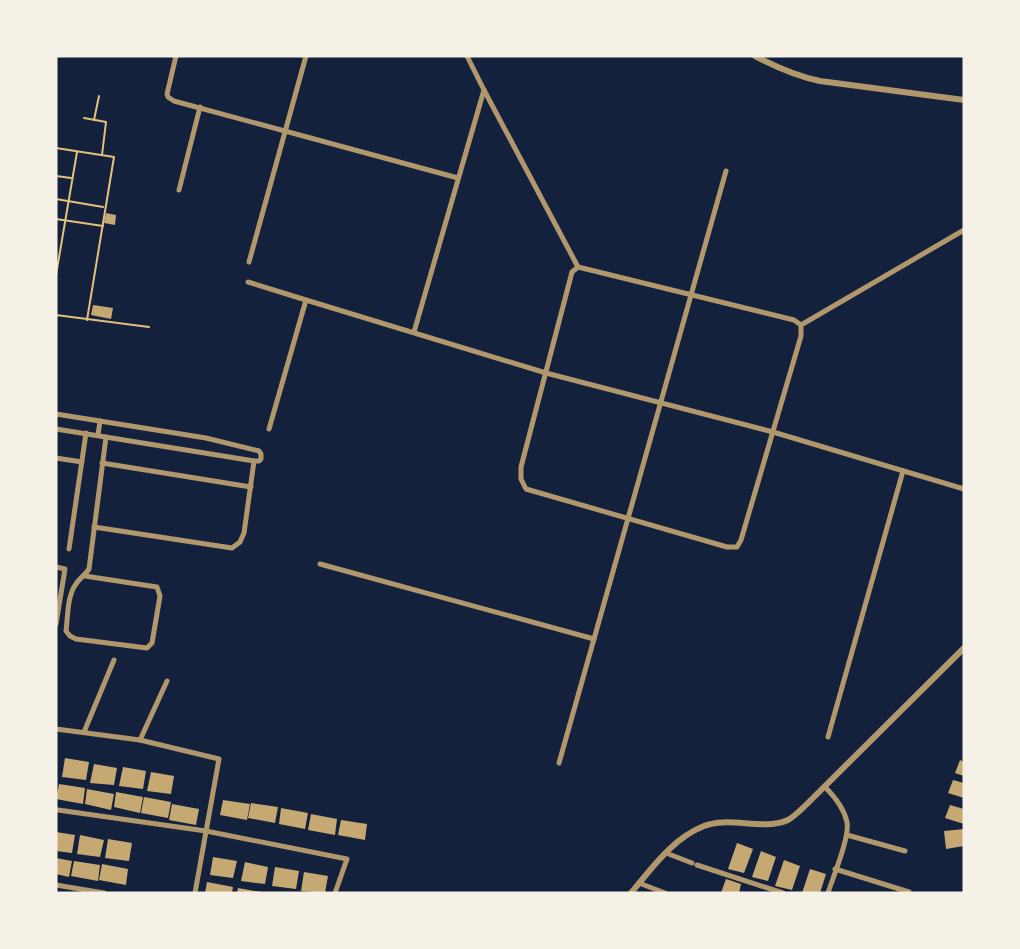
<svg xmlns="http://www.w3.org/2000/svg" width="1020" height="949" viewBox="0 0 1020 949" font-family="Rubik,sans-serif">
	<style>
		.building { fill: #c6a872 }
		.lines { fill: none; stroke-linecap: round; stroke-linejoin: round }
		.path { stroke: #e5c07b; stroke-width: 2 }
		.minor { stroke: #b1986c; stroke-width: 5 }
		.tertiary { stroke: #b1986c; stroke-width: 6 }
	</style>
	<rect width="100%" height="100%" fill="#14213d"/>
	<g class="building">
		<path d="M106,213L116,215L115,225L104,223Z"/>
		<path d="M93,305L113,308L111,319L91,315Z"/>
		<path d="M65,758L89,762L86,780L62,777Z"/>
		<path d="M960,760L964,762V776L955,773Z"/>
		<path d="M94,764L117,768L114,785L90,783Z"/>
		<path d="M123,767L146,771L143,789L119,786Z"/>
		<path d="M151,772L174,776L171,794L147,791Z"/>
		<path d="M953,780L964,783V798L948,793Z"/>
		<path d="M59,784L85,788L83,804L56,799Z"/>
		<path d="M87,789L114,794L111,810L85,804Z"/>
		<path d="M116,792L143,797L140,813L114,807Z"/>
		<path d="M144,797L171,802L168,818L141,813Z"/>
		<path d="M223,800L250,804L247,820L220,815Z"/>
		<path d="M251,803L278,807L275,823L248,818Z"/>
		<path d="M172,804L199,809L196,825L169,820Z"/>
		<path d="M950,805L964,809V824L945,818Z"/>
		<path d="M281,808L308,813L305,829L279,824Z"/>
		<path d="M311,814L337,819L335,835L308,830Z"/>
		<path d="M341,820L367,824L365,840L338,835Z"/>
		<path d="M964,829V846L946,849L944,831Z"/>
		<path d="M56,832L75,835L72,853L56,851Z"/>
		<path d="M80,835L104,840L100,857L77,854Z"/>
		<path d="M108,839L132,843L129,861L105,858Z"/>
		<path d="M737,843L753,849L744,873L728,869Z"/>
		<path d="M761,851L776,857L768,881L752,877Z"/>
		<path d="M213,857L237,861L233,878L210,875Z"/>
		<path d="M56,858L72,861L69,877L56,874Z"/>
		<path d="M784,860L800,866L792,890L775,886Z"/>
		<path d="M74,861L100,865L98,881L71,876Z"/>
		<path d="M245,862L268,867L265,884L241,881Z"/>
		<path d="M102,864L128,869L126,885L99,880Z"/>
		<path d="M275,867L299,871L296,889L272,886Z"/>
		<path d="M810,869L826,874L820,893H802Z"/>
		<path d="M304,872L328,876L325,893L301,891Z"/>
		<path d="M726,879L741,884L739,893H721Z"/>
		<path d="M207,882L233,887L232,893H205Z"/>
		<path d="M238,888L261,892V893H237Z"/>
	</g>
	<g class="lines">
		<g class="path">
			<path d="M84,118L106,122L102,155"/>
			<path d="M94,120L99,96"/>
			<path d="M56,148L114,157L87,320"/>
			<path d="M56,176L71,178"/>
			<path d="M56,199L103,207"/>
			<path d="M56,219L103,226"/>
			<path d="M56,275L77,152"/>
			<path d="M56,315L149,327"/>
		</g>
		<g class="minor">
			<path d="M176,56L167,94L168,97L174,101L458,178"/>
			<path d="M467,56L484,90L578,267L572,272L521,467V479L526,489L727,547H737L741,540L801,336V325L964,230"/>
			<path d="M179,190L200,107"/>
			<path d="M249,262L306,56"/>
			<path d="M578,267L794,320L801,325"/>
			<path d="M248,282L306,300"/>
			<path d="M414,332L484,90"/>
			<path d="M56,414L206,438L259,451L261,454V459L259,461H254L56,429"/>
			<path d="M269,429L306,300L546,373L773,432L964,489"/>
			<path d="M98,435L100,421"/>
			<path d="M56,458L82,462"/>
			<path d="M102,463L251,487"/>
			<path d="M94,527L232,548L240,542L244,533L254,461"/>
			<path d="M69,549L86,433"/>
			<path d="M320,564L594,639"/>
			<path d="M56,567L65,569L56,624"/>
			<path d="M85,576L157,587L160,596L152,643L147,648L76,639L70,636L66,631C68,616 67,596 76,584C79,579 85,575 89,569L106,437"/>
			<path d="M56,729L140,740L219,759L195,893"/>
			<path d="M84,732L114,660"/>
			<path d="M828,737L903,471"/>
			<path d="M140,740L167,681"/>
			<path d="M559,763L726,171"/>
			<path d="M825,787C835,797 844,808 847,822C850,837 833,877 828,893"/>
			<path d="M58,810L206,831L347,859L335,893"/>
			<path d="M847,835L905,851"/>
			<path d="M666,853L692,863"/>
			<path d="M697,865L783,893"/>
			<path d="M835,869L909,892"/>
			<path d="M639,883L665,893"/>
			<path d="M56,885L104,893"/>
		</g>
		<g class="tertiary">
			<path d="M755,56C776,67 796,76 820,81L964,100"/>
			<path d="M631,893C652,868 673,838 704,826C728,816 765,831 788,820C795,816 803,808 809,802L964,648"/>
		</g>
	</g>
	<rect width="1020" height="949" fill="none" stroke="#f6f1e7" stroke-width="115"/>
</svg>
